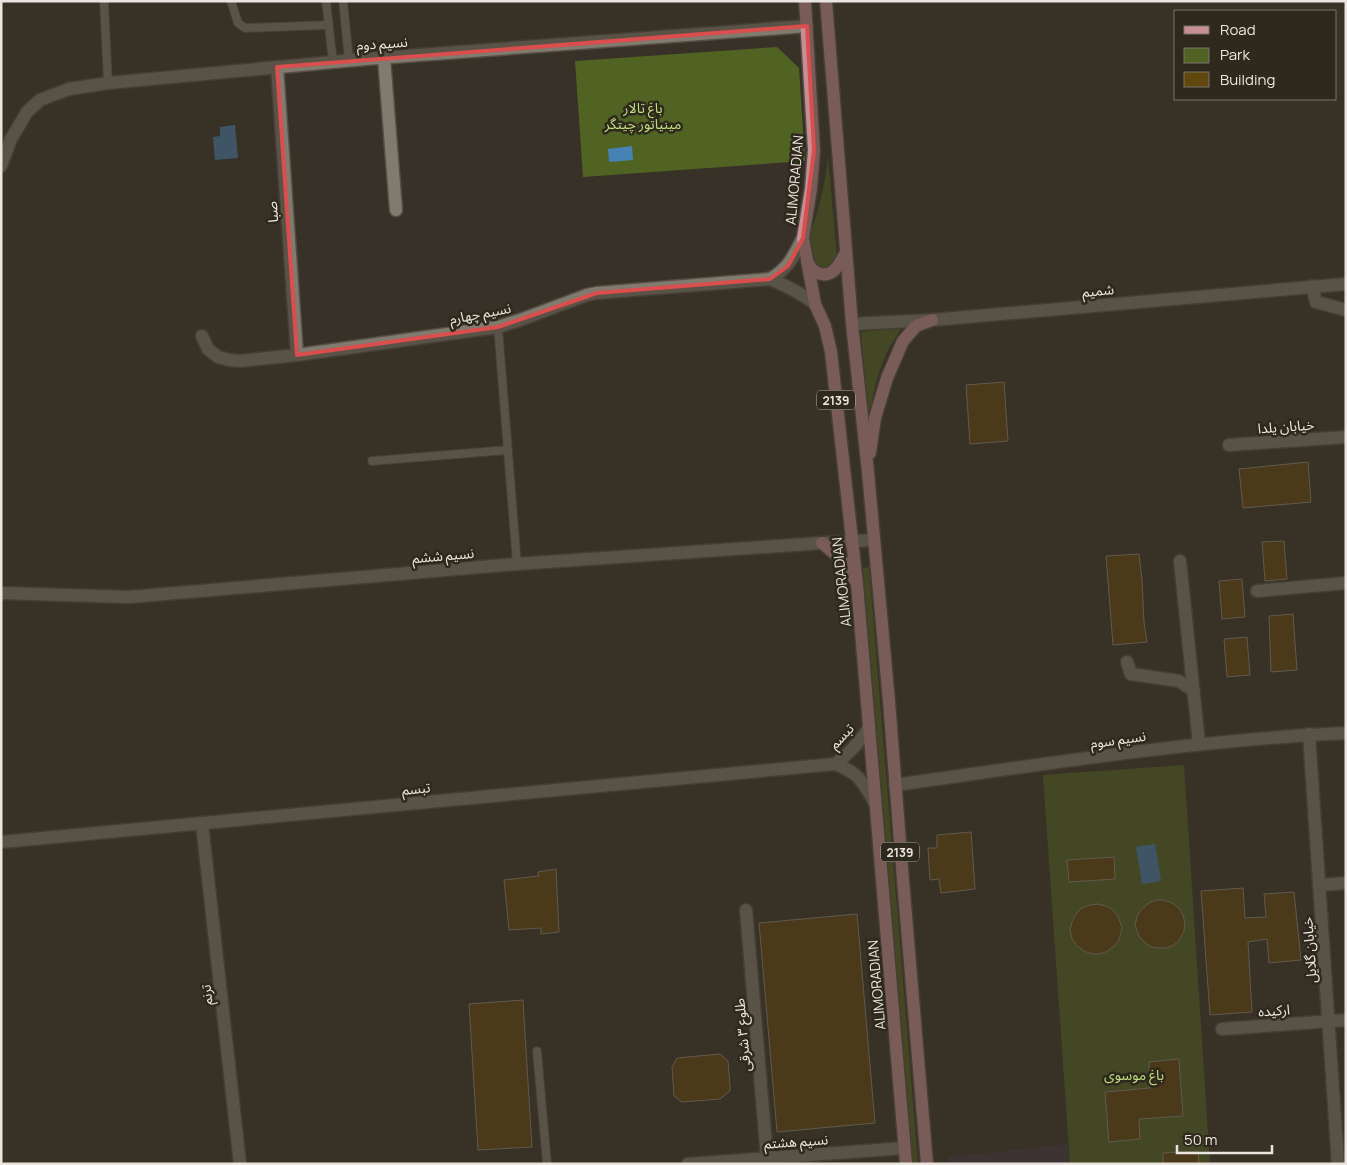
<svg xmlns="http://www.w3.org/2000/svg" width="1347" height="1165" viewBox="0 0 1347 1165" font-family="Manrope,'Noto Sans Arabic',sans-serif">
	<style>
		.commercial { fill: #433542 }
		.green { fill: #506322 }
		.water { fill: #4782b4 }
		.building { fill: #61460d; stroke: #928a7e }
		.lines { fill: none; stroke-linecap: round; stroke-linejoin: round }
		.service-casing { stroke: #544e45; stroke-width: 10 }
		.minor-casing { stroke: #544e45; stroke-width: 15 }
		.tertiary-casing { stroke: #544e45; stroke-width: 15 }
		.primary-casing { stroke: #544e45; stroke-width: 15 }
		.service { stroke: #817a6e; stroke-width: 8 }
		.minor { stroke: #817a6e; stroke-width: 12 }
		.tertiary { stroke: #817a6e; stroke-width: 12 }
		.primary { stroke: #c78e96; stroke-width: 12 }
		.marked { fill: none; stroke: #da4e4d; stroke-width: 4; stroke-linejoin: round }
		.labels { text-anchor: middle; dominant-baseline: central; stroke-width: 5; stroke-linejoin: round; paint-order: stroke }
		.shield { fill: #2e281d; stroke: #b2ada5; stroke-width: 1 }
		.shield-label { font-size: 12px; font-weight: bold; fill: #eae6df }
		.street-label { font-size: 14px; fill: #eae6df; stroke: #2e281d }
		.park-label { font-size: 14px; fill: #bfdf7e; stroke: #2e281d }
	</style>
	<rect width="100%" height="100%" fill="#383127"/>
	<path class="commercial" d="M1068,1144L1070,1164H949V1157Z"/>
	<g class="green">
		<path d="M777,47L799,68L805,161L583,177L575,61Z"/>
		<path d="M828,156L837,258L832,267L824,270L815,268L805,250C816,217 825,191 828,156Z"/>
		<path d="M901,328C897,336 891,344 887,352C877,374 872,397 869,421L861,332Z"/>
		<path d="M869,567L918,1164H912L863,568Z"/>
		<path d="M1184,765L1210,1164H1070L1043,775Z"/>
	</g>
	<g class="water">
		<path d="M235,125L238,158L215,160L213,137L220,136V127Z"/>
		<path d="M632,146L633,160L609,162L608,149Z"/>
		<path d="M1155,844L1161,881L1142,884L1136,847Z"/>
	</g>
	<g class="building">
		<path d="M1004,382L1008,441L970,444L966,385Z"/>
		<path d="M1308,462L1311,502L1243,508L1239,469Z"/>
		<path d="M1284,541L1287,579L1265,581L1262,542Z"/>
		<path d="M1139,554L1142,579L1144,622L1147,642L1113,645L1106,556Z"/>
		<path d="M1242,579L1245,617L1222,619L1219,581Z"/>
		<path d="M1293,614L1297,670L1271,672L1269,616Z"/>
		<path d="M1247,637L1250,675L1227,677L1224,639Z"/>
		<path d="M971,832L975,889L941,893L939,879L930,880L928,848H937V835Z"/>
		<path d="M1114,857L1115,879L1069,882L1067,860Z"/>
		<path d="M556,869L559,932L541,934V928L509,930L504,880L539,876L538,872Z"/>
		<path d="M1243,888L1245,918L1266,917L1264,894L1294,892L1301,960L1269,963L1267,939L1248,942L1252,1012L1210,1015L1201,891Z"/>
		<path d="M1156,900H1164L1172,903L1179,908L1183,915L1185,923L1184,931L1180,939L1174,945L1166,948H1158L1151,947L1144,942L1139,936L1135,925L1138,914L1143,908L1149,903Z"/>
		<path d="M1098,904L1106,906L1113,910L1118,916L1122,928L1119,940L1114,946L1108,951L1100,954H1092L1084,951L1077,946L1072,939L1070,930L1072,922L1076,914L1082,908L1090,905Z"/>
		<path d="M857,914L875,1123L777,1132L759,923Z"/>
		<path d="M523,1000L532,1147L478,1150L469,1004Z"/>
		<path d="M720,1054L728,1061L730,1086V1091L720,1099L682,1102L674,1096L672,1067L677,1058Z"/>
		<path d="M1179,1059L1183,1116L1139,1119L1140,1139L1109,1142L1105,1092L1150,1088L1149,1062Z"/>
		<path d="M1198,1151L1199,1164H1163V1153Z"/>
	</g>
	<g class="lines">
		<g class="service-casing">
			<g id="service">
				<path d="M104,1L108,83"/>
				<path d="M231,1L238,23L245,28L329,25"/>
				<path d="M326,1L333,62"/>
				<path d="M343,1L349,60"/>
				<path d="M498,327L517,564"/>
				<path d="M372,461L508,450"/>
				<path d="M537,1051L547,1164"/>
			</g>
		</g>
		<g class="minor-casing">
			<g id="minor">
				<path d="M384,58L396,210"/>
				<path d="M277,67L297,355"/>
				<path d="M770,279C789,268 793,257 803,238"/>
				<path d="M1312,286L1316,302L1346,310"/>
				<path d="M202,336L208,349L218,357L229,360L240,361L297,355L498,327L520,320L587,295L597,293L770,279C787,286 801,293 815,304"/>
				<path d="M1229,445L1346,437"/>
				<path d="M1180,561L1199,744"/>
				<path d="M1257,591L1346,583"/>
				<path d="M1127,662L1131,674L1179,681L1194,691"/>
				<path d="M1309,734L1338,1164"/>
				<path d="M895,785C1045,764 1195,740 1346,733"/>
				<path d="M202,824L240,1164"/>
				<path d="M1319,885L1346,883"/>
				<path d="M746,910L767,1158"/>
				<path d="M1222,1029L1346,1020"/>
			</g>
		</g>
		<g class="tertiary-casing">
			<g id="tertiary">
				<path d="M1,166L11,139L27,112L40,100L69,89L108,83L365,59L807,26"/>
				<path d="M852,324L932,320L1346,284"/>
				<path d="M1,593L129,597L517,564L822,543L874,540"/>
				<path d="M835,764C850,753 859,743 869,728"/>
				<path d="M1,842L835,764C858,772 863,782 875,803"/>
				<path d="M688,1164L905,1148"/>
			</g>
		</g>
		<g class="primary-casing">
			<g id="primary">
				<path d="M805,1L814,150L811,189L803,238L815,304L825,326L831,352L857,584L906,1164"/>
				<path d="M826,1L852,324L868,472L889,701L903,880L927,1164"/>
				<path d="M807,262C809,264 811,269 814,271C815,272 820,274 821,274C835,277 840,262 846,252"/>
				<path d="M870,453L875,418L887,378L903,341L916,326L932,320"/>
				<path d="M822,543L842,560L855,580"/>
			</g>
		</g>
		<use href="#service" class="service"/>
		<use href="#minor" class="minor"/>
		<use href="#tertiary" class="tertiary"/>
		<use href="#primary" class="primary"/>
	</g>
	<path d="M0 0H1347V1165H0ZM807,26L814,150L803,238L788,266L770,279L597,293L498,327L297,355L277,67Z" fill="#383127" fill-opacity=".55" fill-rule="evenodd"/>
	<path class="marked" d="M807,26L814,150L803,238L788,266L770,279L597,293L498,327L297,355L277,67Z"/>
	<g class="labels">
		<g class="shield">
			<rect x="817" y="390.5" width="38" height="19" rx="4"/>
			<rect x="881" y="842.5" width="38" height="19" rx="4"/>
		</g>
		<g class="shield-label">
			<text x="836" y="400">2139</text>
			<text x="900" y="852">2139</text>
		</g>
		<g class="street-label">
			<text transform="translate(382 43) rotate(-4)">نسیم دوم</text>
			<text transform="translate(794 180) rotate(-85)">ALIMORADIAN</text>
			<text transform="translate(272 212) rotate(-94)">صبا</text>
			<text transform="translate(1098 290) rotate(-5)">شمیم</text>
			<text transform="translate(480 313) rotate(-11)">نسیم چهارم</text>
			<text transform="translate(1286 426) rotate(-4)">خیابان یلدا</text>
			<text transform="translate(443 555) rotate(-5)">نسیم ششم</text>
			<text transform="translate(841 582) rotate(-96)">ALIMORADIAN</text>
			<text transform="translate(841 736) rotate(-47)">تبسم</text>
			<text transform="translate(1118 739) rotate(-8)">نسیم سوم</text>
			<text transform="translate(416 788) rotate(-6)">تبسم</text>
			<text transform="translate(1309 950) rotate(-94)">خیابان گلایل</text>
			<text transform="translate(876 985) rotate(-95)">ALIMORADIAN</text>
			<text transform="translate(206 995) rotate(-96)">ترنم</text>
			<text transform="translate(1274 1010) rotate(-4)">ارکیده</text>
			<text transform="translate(742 1035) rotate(-95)">طلوع ۳ شرقی</text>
			<text transform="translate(796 1141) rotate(-4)">نسیم هشتم</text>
		</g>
		<g class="park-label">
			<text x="643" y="107">باغ تالار<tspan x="643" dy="16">مینیاتور چیتگر</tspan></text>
			<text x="1134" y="1074">باغ موسوی</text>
		</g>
	</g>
	<rect width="1347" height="1165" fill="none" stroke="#eae6df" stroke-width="5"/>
	<rect x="1174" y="10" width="162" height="90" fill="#2e281d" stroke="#79746b"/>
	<rect x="1184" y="26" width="25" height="8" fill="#c78e96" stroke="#79746b"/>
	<text x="1220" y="35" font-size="15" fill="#eae6df">Road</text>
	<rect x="1184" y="48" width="25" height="15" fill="#506322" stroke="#79746b"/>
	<text x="1220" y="60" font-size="15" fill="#eae6df">Park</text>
	<rect x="1184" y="72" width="25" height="15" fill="#61460d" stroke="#79746b"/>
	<text x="1220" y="85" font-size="15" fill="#eae6df">Building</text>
	<path d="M1177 1145v8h95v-8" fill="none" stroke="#eae6df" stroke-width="2.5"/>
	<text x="1184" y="1145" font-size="15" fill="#eae6df" stroke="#2e281d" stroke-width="4" paint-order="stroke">50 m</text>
</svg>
